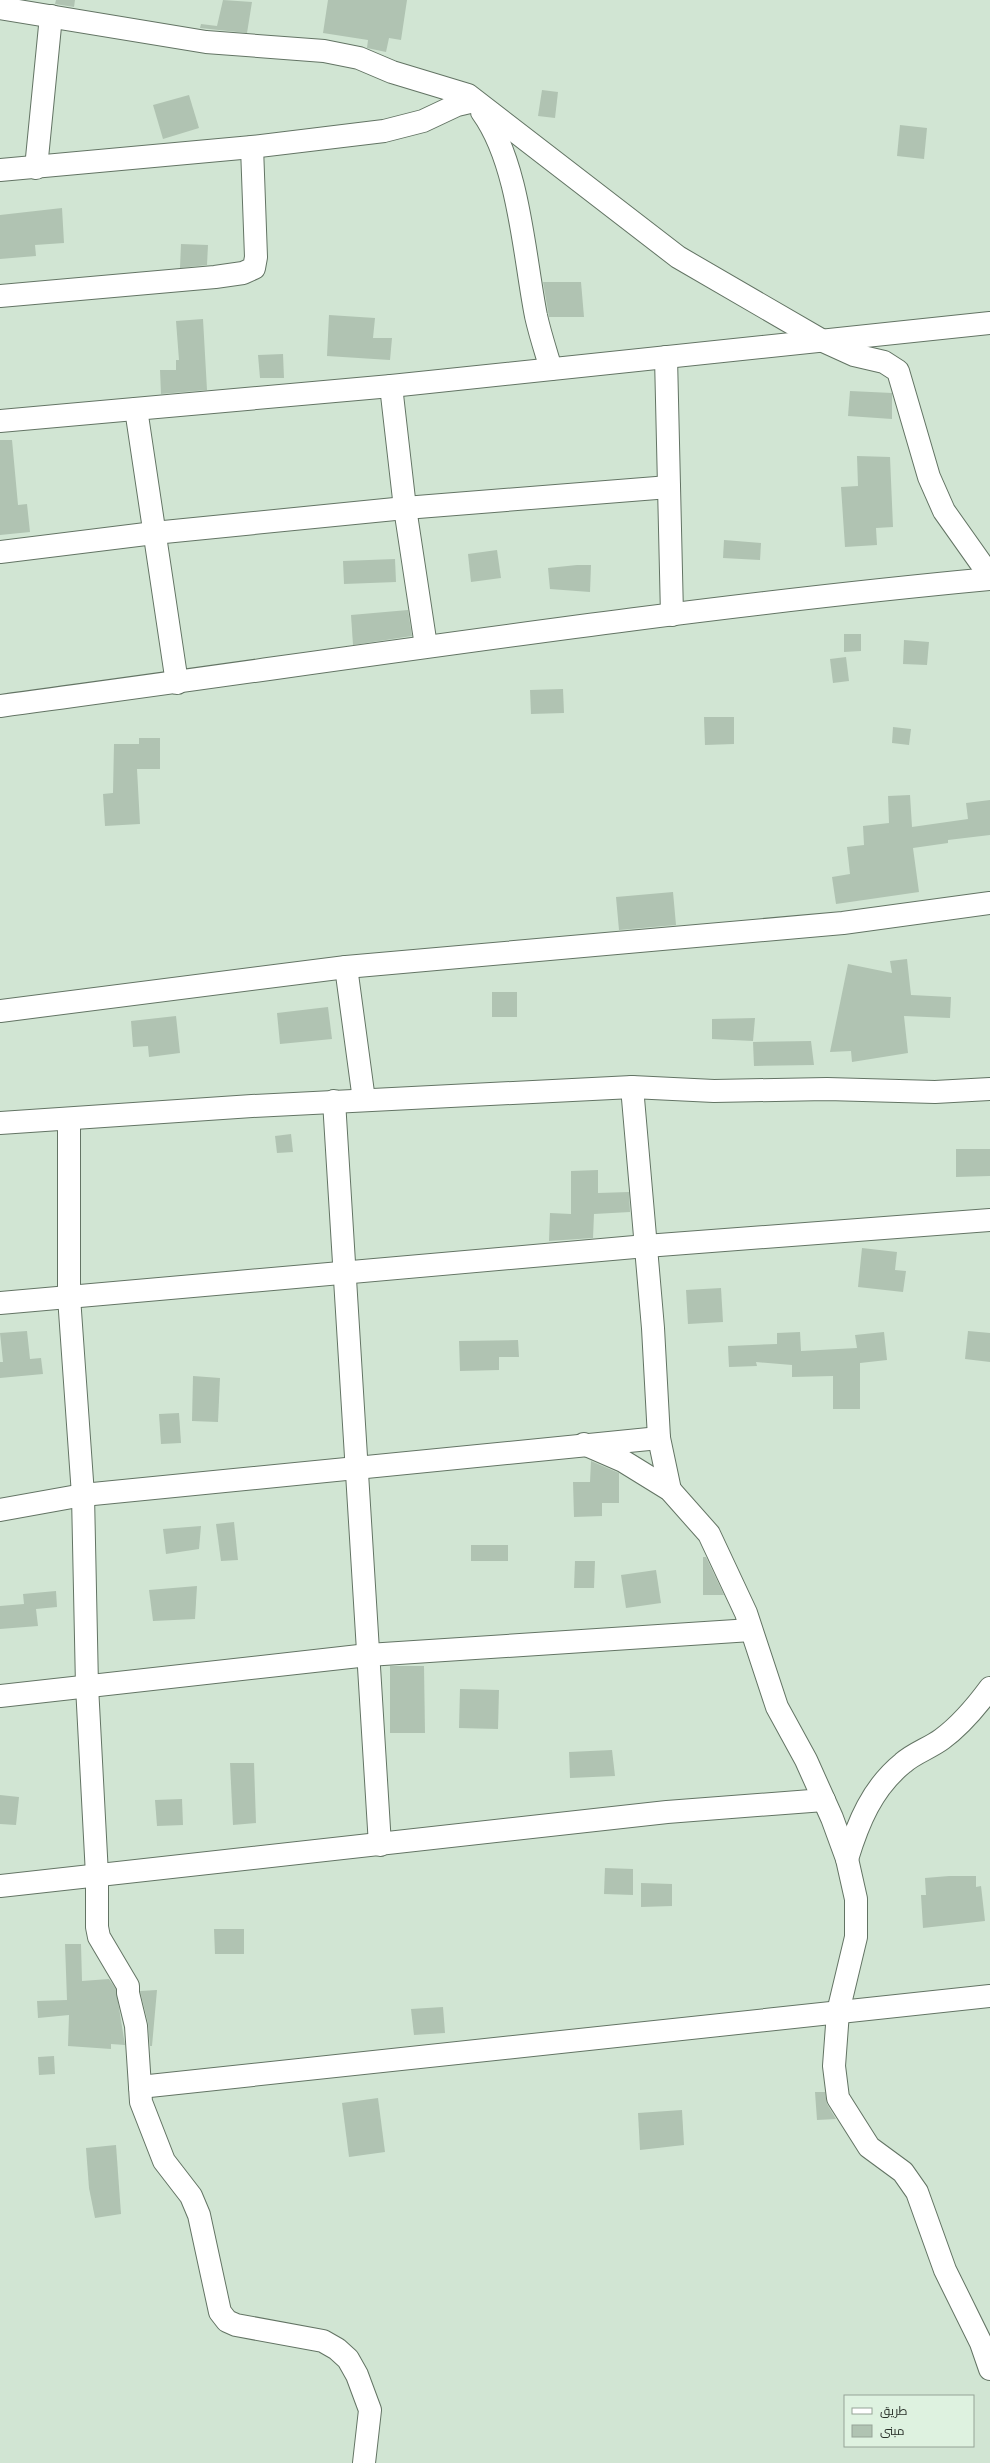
<svg xmlns="http://www.w3.org/2000/svg" width="990" height="2463" viewBox="0 0 990 2463" font-family="'Source Sans 3',Cairo,sans-serif">
	<style>
		.building { fill: #b0c3b2 }
		.lines { fill: none; stroke-linecap: round; stroke-linejoin: round }
		.minor-casing { stroke: #637464; stroke-width: 24 }
		.minor { stroke: #fff; stroke-width: 22 }
	</style>
	<rect width="100%" height="100%" fill="#d1e5d3"/>
	<g class="building">
		<path d="M56,0H75L74,7L55,4Z"/>
		<path d="M223,0L252,2L247,33L200,28L201,24L217,26Z"/>
		<path d="M328,0H407L401,40L389,38L386,52L367,48L368,40L323,33Z"/>
		<path d="M542,90L558,92L555,118L538,116Z"/>
		<path d="M189,95L199,128L163,139L153,105Z"/>
		<path d="M900,125L927,128L924,159L897,156Z"/>
		<path d="M62,208L64,243L35,245L36,256L0,259V215Z"/>
		<path d="M181,244L208,245L207,265L180,268Z"/>
		<path d="M543,282H581L584,317H549Z"/>
		<path d="M329,315L375,318L373,338H392L390,360L327,356Z"/>
		<path d="M203,319L207,390L161,394L160,370H176V360H179L176,321Z"/>
		<path d="M283,354L284,378H260L258,355Z"/>
		<path d="M850,391L892,393V419L848,416Z"/>
		<path d="M0,440H12L18,505L27,504L30,532L0,535Z"/>
		<path d="M857,456L890,457L893,527L876,528L877,545L845,547L841,487L858,486Z"/>
		<path d="M724,540L761,543L760,560L723,558Z"/>
		<path d="M497,550L501,578L471,582L468,554Z"/>
		<path d="M395,559L396,582L344,584L343,561Z"/>
		<path d="M577,565H591L590,592L550,589L548,568Z"/>
		<path d="M408,610L412,636L353,645L351,615Z"/>
		<path d="M844,634H861V651L844,652Z"/>
		<path d="M904,640L929,642L927,665L903,664Z"/>
		<path d="M846,657L849,681L833,683L830,659Z"/>
		<path d="M563,689L564,713L531,714L530,690Z"/>
		<path d="M704,717H734V744L705,745Z"/>
		<path d="M893,727L911,729L909,745L892,743Z"/>
		<path d="M139,738H160V769H137L140,824L105,826L103,794L113,793L114,744H139Z"/>
		<path d="M910,795L912,827L968,819L966,803L990,800V835L948,840V843L913,848L919,892L836,904L832,877L850,874L847,847L864,845L863,826L889,823L888,796Z"/>
		<path d="M673,892L676,925L619,930L616,897Z"/>
		<path d="M907,959L911,995L951,997L950,1018L904,1016L908,1053L852,1062L851,1051L830,1052L848,964L892,973L890,961Z"/>
		<rect x="492" y="992" width="25" height="25"/>
		<path d="M328,1007L332,1039L280,1044L277,1013Z"/>
		<path d="M176,1016L180,1053L149,1057L148,1046L133,1047L131,1021Z"/>
		<path d="M755,1018L753,1041L712,1039V1019Z"/>
		<path d="M811,1041L814,1065L754,1066L753,1042Z"/>
		<path d="M291,1134L293,1152L277,1153L275,1136Z"/>
		<path d="M956,1149H990V1176L956,1177Z"/>
		<path d="M598,1170V1193L629,1192L630,1212L594,1214L593,1238L549,1241L550,1213L571,1214V1171Z"/>
		<path d="M862,1248L897,1252L895,1270L906,1271L903,1292L858,1287Z"/>
		<path d="M721,1288L723,1322L688,1324L686,1290Z"/>
		<path d="M27,1331L30,1359L41,1358L43,1374L0,1378V1362H3L0,1333Z"/>
		<path d="M968,1331L990,1333V1362L965,1359Z"/>
		<path d="M800,1332L801,1351L857,1348L855,1335L884,1332L887,1360L860,1363V1409H833V1376L792,1377V1365L756,1362L757,1366L729,1367L728,1346L777,1344V1333Z"/>
		<path d="M518,1340L519,1357H499V1370L460,1371L459,1341Z"/>
		<path d="M193,1376L220,1378L218,1422L192,1421Z"/>
		<path d="M179,1413L181,1443L161,1444L159,1414Z"/>
		<path d="M591,1461L619,1473V1503H602V1516L574,1517L573,1482H590Z"/>
		<path d="M234,1522L238,1560L221,1561L216,1524Z"/>
		<path d="M201,1526L199,1549L166,1554L163,1529Z"/>
		<rect x="471" y="1545" width="37" height="16"/>
		<path d="M703,1557H706L724,1595H703Z"/>
		<path d="M575,1561H595L594,1588H574Z"/>
		<path d="M656,1570L661,1603L626,1608L621,1575Z"/>
		<path d="M197,1586L195,1619L153,1621L149,1590Z"/>
		<path d="M56,1591L57,1607L36,1609L38,1626L0,1629V1606L24,1604L23,1594Z"/>
		<path d="M390,1666H424L425,1733H390Z"/>
		<path d="M460,1689L499,1690L498,1729L459,1728Z"/>
		<path d="M612,1750L615,1776L570,1778L569,1752Z"/>
		<path d="M230,1763H254L256,1823L233,1825Z"/>
		<path d="M0,1795L19,1797L16,1825L0,1824Z"/>
		<path d="M182,1799L183,1825L157,1826L155,1800Z"/>
		<path d="M605,1868L633,1869V1895L604,1894Z"/>
		<path d="M949,1876H976V1887L981,1886L985,1921L923,1928L921,1895H926L925,1878Z"/>
		<path d="M641,1883L672,1884V1906L641,1907Z"/>
		<path d="M214,1929H244V1954H215Z"/>
		<path d="M65,1944H81L82,1981L109,1979L116,1989L125,2045L111,2044V2049L68,2046L69,2015L38,2018L37,2001L67,2000Z"/>
		<path d="M157,1990L152,2046H150L148,2023L140,1991Z"/>
		<path d="M443,2007L445,2033L414,2035L411,2009Z"/>
		<path d="M54,2056L55,2074L39,2075L38,2057Z"/>
		<path d="M815,2092H825L827,2104L836,2119L817,2120Z"/>
		<path d="M378,2098L385,2152L349,2157L342,2103Z"/>
		<path d="M682,2110L684,2145L640,2150L638,2113Z"/>
		<path d="M116,2145L121,2214L95,2218L89,2188L86,2148Z"/>
	</g>
	<g class="lines">
		<g class="minor-casing">
			<g id="minor">
				<path d="M0,8L206,42L324,51L359,58L392,72L468,95L678,257L821,340L854,355L884,362L898,371L929,477L944,511L990,576"/>
				<path d="M482,112C519,163 524,255 536,316C540,334 546,352 551,369"/>
				<path d="M36,168L51,16"/>
				<path d="M0,170L252,147L384,131L423,121L457,105L474,101"/>
				<path d="M0,296L215,277L243,273L254,268L256,257L252,147"/>
				<path d="M666,357L672,615"/>
				<path d="M391,386L405,508L426,646"/>
				<path d="M136,409L177,683"/>
				<path d="M0,421L391,386L990,323"/>
				<path d="M0,552L154,533L405,508L669,487"/>
				<path d="M0,706C330,662 659,610 990,579"/>
				<path d="M346,967L364,1100"/>
				<path d="M0,1011L346,967L843,923L990,903"/>
				<path d="M632,1087L653,1328L659,1438L670,1490"/>
				<path d="M334,1101L380,1845"/>
				<path d="M69,1119V1297L83,1495L87,1686L97,1875V1927L99,1937L128,1986V1993L136,2026L141,2102L164,2161L191,2196L199,2215L220,2312L227,2321L236,2325L323,2341L337,2349L348,2359L357,2375L370,2410L364,2463"/>
				<path d="M0,1123L252,1106L632,1087L714,1091L827,1089L935,1092L990,1089"/>
				<path d="M0,1303L646,1246L990,1220"/>
				<path d="M584,1444L623,1461L670,1490L709,1534L746,1613L777,1707L806,1760L832,1818L847,1859L856,1899V1937L838,2012L834,2066L838,2098L869,2147L903,2172L917,2192L945,2270L981,2343L990,2369"/>
				<path d="M0,1510L83,1495L659,1438"/>
				<path d="M0,1696L368,1655L751,1630"/>
				<path d="M847,1859C858,1823 872,1788 903,1763C914,1753 930,1748 942,1739C961,1725 976,1707 990,1688"/>
				<path d="M0,1886L667,1812L824,1800"/>
				<path d="M140,2087L990,1996"/>
			</g>
		</g>
		<use href="#minor" class="minor"/>
	</g>
	<rect x="844" y="2395" width="130" height="52" fill="#def2e0" stroke="#96a497"/>
	<rect x="852" y="2408" width="20" height="6" fill="#ffffff" stroke="#96a497"/>
	<text x="880" y="2415" font-size="12" fill="#293029">طريق</text>
	<rect x="852" y="2425" width="20" height="12" fill="#b0c3b2" stroke="#96a497"/>
	<text x="880" y="2435" font-size="12" fill="#293029">مبنى</text>
</svg>
